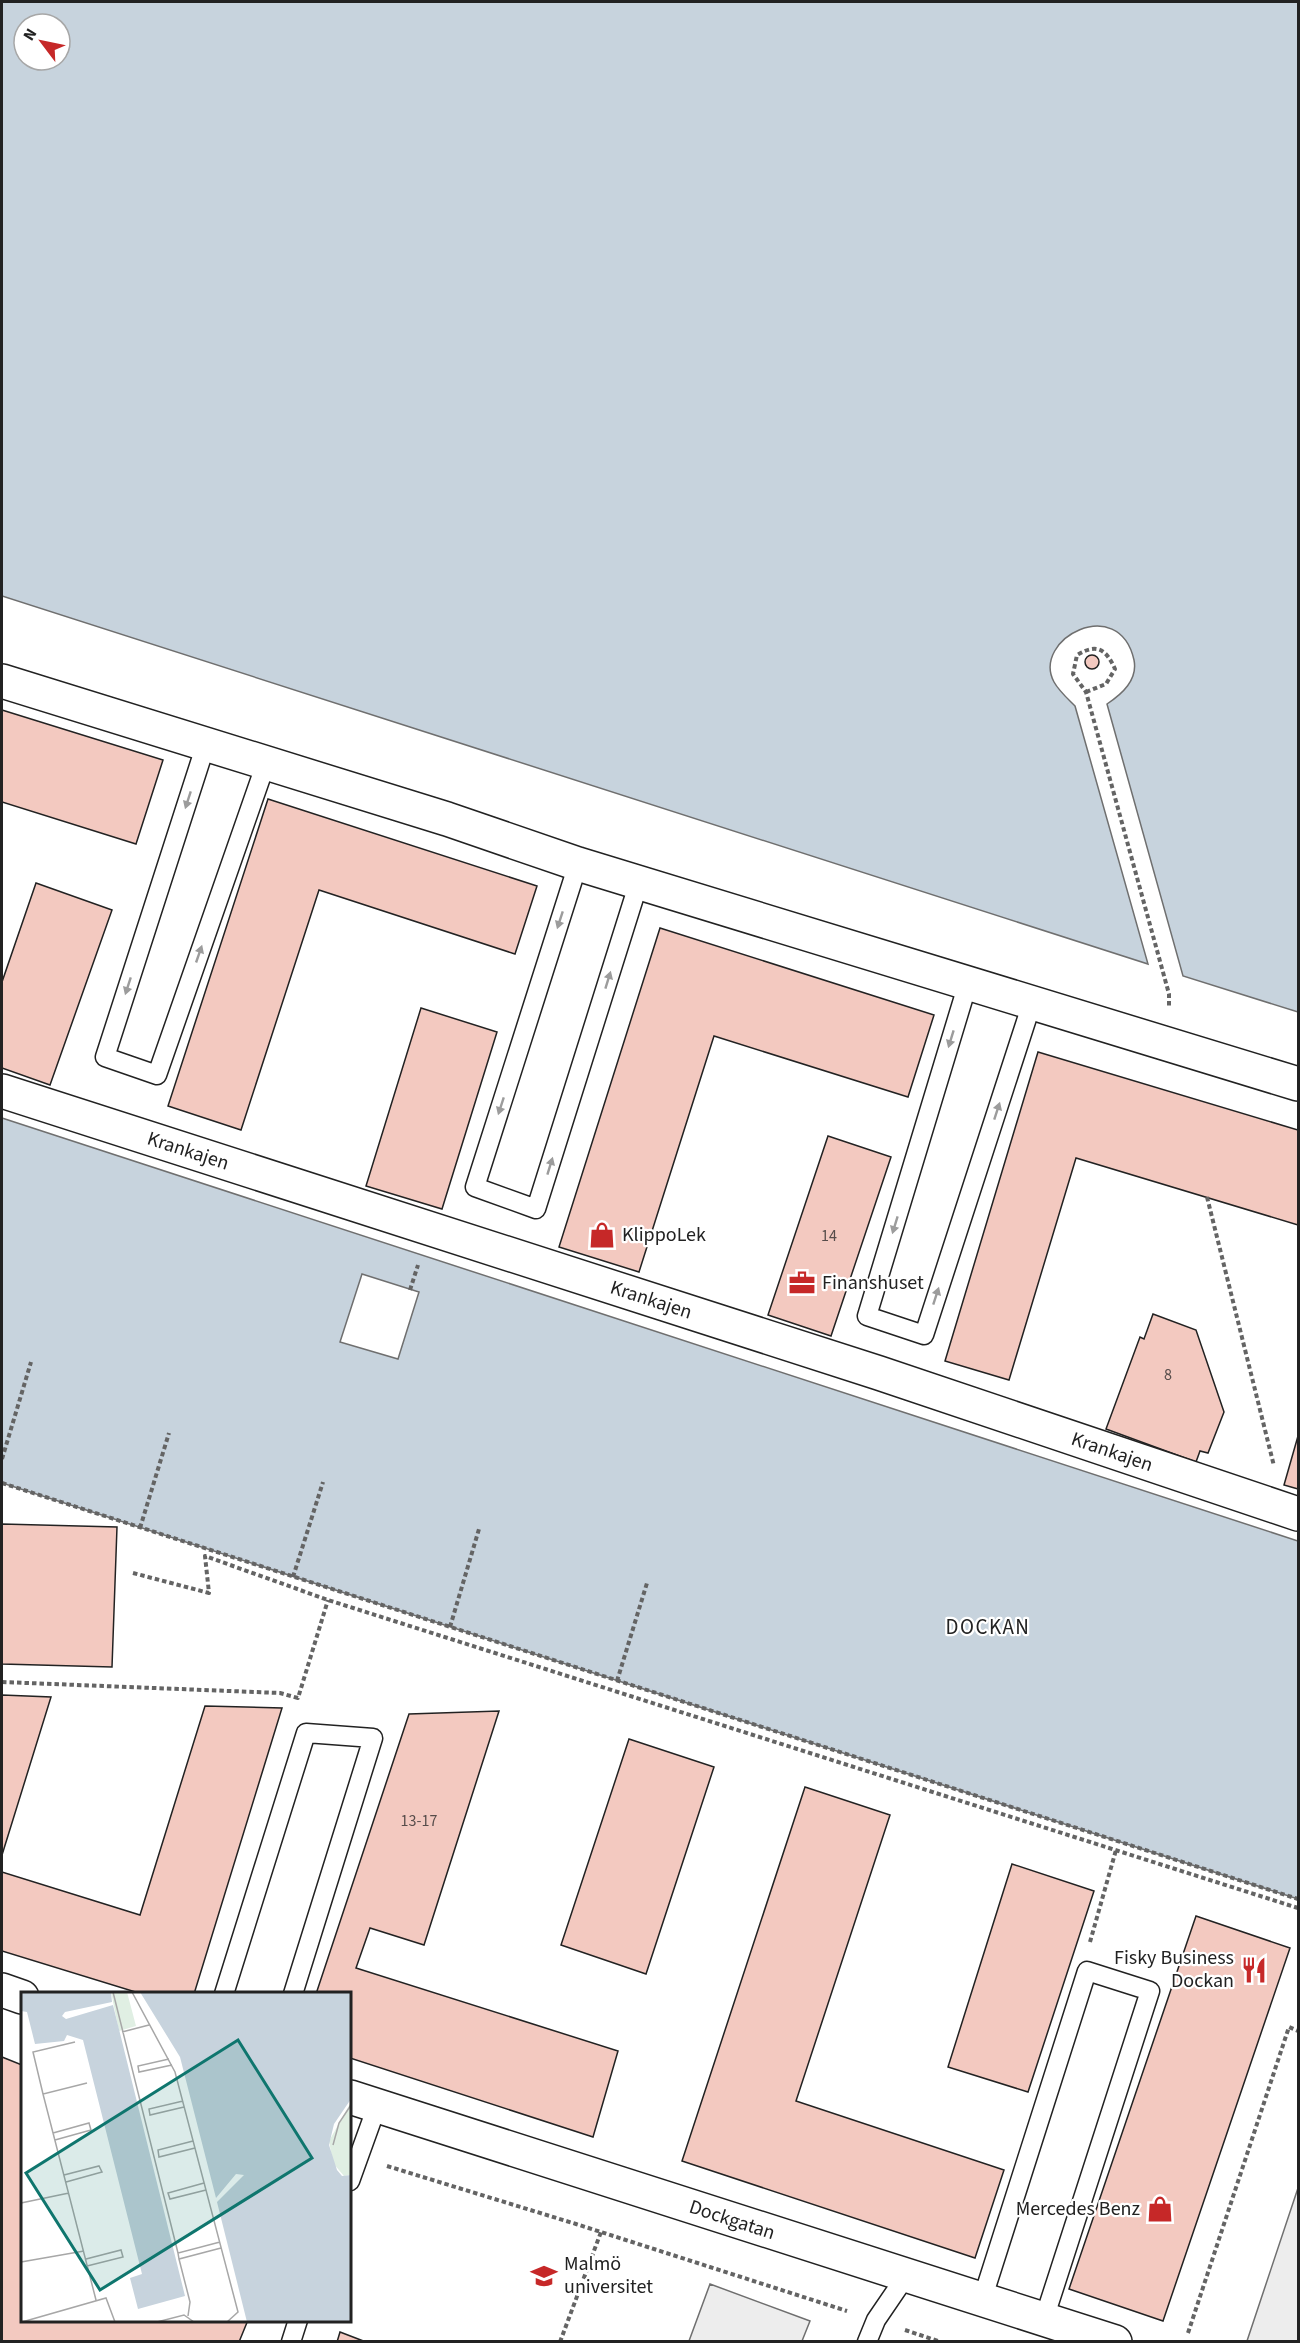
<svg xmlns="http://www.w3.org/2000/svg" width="1300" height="2343" viewBox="0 0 1300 2343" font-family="'Source Sans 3',sans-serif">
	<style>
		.parking { fill: #ededed; stroke: #6f6f6f; stroke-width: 1.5 }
		.water { fill: #c7d3dd; stroke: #6f6f6f; stroke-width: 1.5; fill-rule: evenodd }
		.pier { fill: #fff; stroke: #6f6f6f; stroke-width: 1.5 }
		.building { fill: #f3c9c0; stroke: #222; stroke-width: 1.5 }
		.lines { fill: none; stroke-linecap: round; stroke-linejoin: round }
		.lane-casing { stroke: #222; stroke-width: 21 }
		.street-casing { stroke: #222; stroke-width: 36 }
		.path { stroke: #646464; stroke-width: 4; stroke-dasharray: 4.5 3; stroke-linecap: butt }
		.lane { stroke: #fff; stroke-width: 18 }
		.street { stroke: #fff; stroke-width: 33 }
		.oneway { fill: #9c9c9c }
		.labels { text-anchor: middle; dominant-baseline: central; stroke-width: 4.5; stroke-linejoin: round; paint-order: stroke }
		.number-label { font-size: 16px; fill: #564c4a }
		.street-label { font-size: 20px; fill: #222; stroke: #fff }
		.poi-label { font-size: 20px; fill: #222; stroke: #fff; text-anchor: start }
		.neighbourhood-label { font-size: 21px; letter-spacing: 1.5px; fill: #222; stroke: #fff }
		.inset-road { fill: none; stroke: #a7a7a7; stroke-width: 1.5 }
		.view { fill: #0f766e; fill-opacity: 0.15; stroke: #0f766e; stroke-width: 3 }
		.inset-edge { fill: none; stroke: #222; stroke-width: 3 }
	</style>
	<rect width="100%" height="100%" fill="#fff"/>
	<g class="parking">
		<path d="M1298,2188V2341H1247Z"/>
		<path d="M710,2284L810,2321L802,2341H689Z"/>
	</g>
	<g class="water">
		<path d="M2,2H1298V1012L1183,976L1107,704C1122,694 1138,680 1134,660C1119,593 1031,639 1054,682C1059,691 1067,698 1075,706L1148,964L2,596ZM24,24H60V60H24Z"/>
		<path d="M2,1118L1298,1541V1899L2,1483Z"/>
	</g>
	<path class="pier" d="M362,1274L419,1292L398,1359L340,1342Z"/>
	<g class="building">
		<circle cx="1092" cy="662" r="7"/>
		<path d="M2,710L163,760L136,844L2,802Z"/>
		<path d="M268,799L537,886L515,954L319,890L241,1130L168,1106Z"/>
		<path d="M36,883L112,910L50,1085L2,1068V982Z"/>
		<path d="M660,928L934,1015L908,1097L714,1036L639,1272L559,1247Z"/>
		<path d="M421,1008L497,1032L442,1209L366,1186Z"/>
		<path d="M1038,1052L1298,1130V1225L1076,1158L1009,1380L945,1361Z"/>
		<path d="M828,1136L891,1157L831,1336L768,1315Z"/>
		<path d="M1153,1314L1196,1330L1224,1412L1208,1453L1200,1451L1196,1462L1106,1429L1140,1337L1144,1339Z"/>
		<path d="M1298,1436V1489L1284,1485Z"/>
		<path d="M2,1524L117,1527L112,1667L2,1664Z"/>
		<path d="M2,1695L51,1697L2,1855Z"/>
		<path d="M205,1706L282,1708L194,1994H142L2,1951V1872L140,1915Z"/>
		<path d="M499,1711L424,1945L370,1928L356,1968L618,2051L593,2137L350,2058V1994H316L409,1714Z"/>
		<path d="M629,1739L714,1767L646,1974L561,1945Z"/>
		<path d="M805,1787L890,1815L796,2101L1004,2170L975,2258L682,2161Z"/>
		<path d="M1012,1864L1094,1891L1028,2092L948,2067Z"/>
		<path d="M1196,1916L1290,1948L1163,2321L1069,2289Z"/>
		<path d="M2,2057L22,2065V2320H248L239,2342H2Z"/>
		<path d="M340,2332L366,2342H337Z"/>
	</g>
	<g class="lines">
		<g class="lane-casing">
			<g id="lane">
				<path d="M206,744L105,1057L157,1075L266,763"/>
				<path d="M578,864L475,1187L536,1209L639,882"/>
				<path d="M968,983L867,1316L924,1335L1032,1003"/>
				<path d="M224,1994L306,1733L373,1738L293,1994"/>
				<path d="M350,2181L377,2106"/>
				<path d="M982,2300L1087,1971L1150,1991L1044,2319"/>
				<path d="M291,2342L298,2320"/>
				<path d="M867,2342L876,2320L906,2276"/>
			</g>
		</g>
		<g class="street-casing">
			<g id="street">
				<path d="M2,681L447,819L578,864L1298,1084"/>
				<path d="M2,1091L879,1373L1298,1514"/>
				<path d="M2,1990L22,1997"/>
				<path d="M350,2097L1115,2342"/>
			</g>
		</g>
		<g class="path">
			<path d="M1086,692L1106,684L1115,669C1106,649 1097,643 1077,655L1073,674L1086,692L1169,994V1006"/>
			<path d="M1207,1197L1274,1466"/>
			<path d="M410,1290L418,1265"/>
			<path d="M2,1459L31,1362"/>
			<path d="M2,1483L1298,1899"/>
			<path d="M140,1528L169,1433"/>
			<path d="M133,1573L209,1593L205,1556L328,1600L1298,1908"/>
			<path d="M293,1577L323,1482"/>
			<path d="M450,1627L479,1529"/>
			<path d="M617,1681L647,1583"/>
			<path d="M2,1682L280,1693L298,1698L328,1600"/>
			<path d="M1090,1942L1116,1850"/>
			<path d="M387,2166L576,2224L847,2311"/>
			<path d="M905,2330L941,2342"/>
			<path d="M1188,2333L1289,2027L1298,2031"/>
			<path d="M560,2342L601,2232"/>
		</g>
		<use href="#lane" class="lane"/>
		<use href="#street" class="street"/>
	</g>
	<defs><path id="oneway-solid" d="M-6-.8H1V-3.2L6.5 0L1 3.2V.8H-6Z" transform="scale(1.5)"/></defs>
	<g class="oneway">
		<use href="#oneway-solid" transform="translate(188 800) rotate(108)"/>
		<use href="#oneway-solid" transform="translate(560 920) rotate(108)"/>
		<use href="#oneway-solid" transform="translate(199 954) rotate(-71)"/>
		<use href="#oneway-solid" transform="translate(608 980) rotate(-73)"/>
		<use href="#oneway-solid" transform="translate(128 986) rotate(108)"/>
		<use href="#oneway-solid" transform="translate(951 1039) rotate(107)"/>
		<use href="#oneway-solid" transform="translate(501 1106) rotate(108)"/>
		<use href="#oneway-solid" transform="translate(997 1111) rotate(-72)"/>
		<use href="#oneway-solid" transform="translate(550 1166) rotate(-73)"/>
		<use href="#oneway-solid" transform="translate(895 1225) rotate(107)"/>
		<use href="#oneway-solid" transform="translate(936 1296) rotate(-72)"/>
	</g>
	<defs>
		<g id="shop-bare" transform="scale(2.07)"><path d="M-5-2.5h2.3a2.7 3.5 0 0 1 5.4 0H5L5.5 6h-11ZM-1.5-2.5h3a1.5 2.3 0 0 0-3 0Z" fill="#c62828" stroke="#fff" stroke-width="2.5" paint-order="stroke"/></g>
		<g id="office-bare" transform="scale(2.07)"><path d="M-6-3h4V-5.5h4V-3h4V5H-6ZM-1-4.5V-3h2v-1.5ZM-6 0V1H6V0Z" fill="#c62828" stroke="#fff" stroke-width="2.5" paint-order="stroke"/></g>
		<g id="restaurant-bare" transform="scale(2.07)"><path d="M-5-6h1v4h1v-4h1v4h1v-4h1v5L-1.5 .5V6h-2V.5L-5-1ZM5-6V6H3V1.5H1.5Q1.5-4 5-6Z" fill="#c62828" stroke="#fff" stroke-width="2.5" paint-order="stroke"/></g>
		<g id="university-bare" transform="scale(2.07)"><path d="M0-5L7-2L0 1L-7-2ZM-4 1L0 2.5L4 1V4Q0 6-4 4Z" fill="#c62828" stroke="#fff" stroke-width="2.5" paint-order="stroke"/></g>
	</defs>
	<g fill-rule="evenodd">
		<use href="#shop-bare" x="602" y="1235"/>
		<use href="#office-bare" x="802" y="1283"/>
		<use href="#restaurant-bare" x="1254" y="1970"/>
		<use href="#shop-bare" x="1160" y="2209"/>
		<use href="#university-bare" x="544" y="2276"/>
	</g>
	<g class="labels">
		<g class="number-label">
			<text x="829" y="1236">14</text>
			<text x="1168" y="1375">8</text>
			<text x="419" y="1821">13-17</text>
		</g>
		<g class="street-label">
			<text transform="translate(188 1151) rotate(18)">Krankajen</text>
			<text transform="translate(651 1300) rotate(18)">Krankajen</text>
			<text transform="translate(1112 1452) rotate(19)">Krankajen</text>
			<text transform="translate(732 2220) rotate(18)">Dockgatan</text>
		</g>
		<g class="poi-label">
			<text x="622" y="1235">KlippoLek</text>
			<text x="822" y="1283">Finanshuset</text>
			<text x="1234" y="1958" text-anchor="end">Fisky Business<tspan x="1234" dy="23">Dockan</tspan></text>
			<text x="1140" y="2209" text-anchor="end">Mercedes Benz</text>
			<text x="564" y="2264">Malmö<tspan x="564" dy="23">universitet</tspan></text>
		</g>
		<g class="neighbourhood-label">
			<text x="988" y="1627">DOCKAN</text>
		</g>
	</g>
	<g transform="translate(21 1992)">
		<rect width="330" height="330" fill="#fff"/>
		<path d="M90,0H106L115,34L98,39ZM330,110V183L323,184L312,171L308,149Z" fill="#e0efe3"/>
		<path d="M0,0H90L91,10L44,20L41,24L45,27L92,13L164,304L117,317L109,286L121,282L62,48L46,43L43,49L14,52L6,20L0,19ZM119,0H330V107L313,132L308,153L316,178L321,184L330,183V330H226L196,210L223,183L215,182L195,206L159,65Z" fill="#c7d3dd"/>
		<path class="inset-road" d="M92,0L157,261M111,0L154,80L217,320L206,330M101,40L128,33M148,67L117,74L118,80L151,73M66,91L22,102L75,308M22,102L12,60L54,50M162,109L128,117L129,123L163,115M32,141L68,131L70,138L34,148M172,149L137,158L138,165L174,156M312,153L318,131L330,113M43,183L78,174L81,180L45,190M183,191L147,201L149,207L185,198M0,211L48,201M199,250L157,261L158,267L200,256M65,267L100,258L102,265L66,274M158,267L169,310L167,324M0,270L63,259M1,330L85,306L94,330M136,330L163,323L173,330"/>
		<path class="view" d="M217,48L291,166L79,298L5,181Z"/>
		<rect width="330" height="330" class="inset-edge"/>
	</g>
	<rect width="1300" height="2343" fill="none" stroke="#222222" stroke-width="6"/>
	<g transform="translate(42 42) rotate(302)"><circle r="28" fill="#ffffff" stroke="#a7a7a7" stroke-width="1.5"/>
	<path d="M0-4.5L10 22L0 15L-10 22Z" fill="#c62828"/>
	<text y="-9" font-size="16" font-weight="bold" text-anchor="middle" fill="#222222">N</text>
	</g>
</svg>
